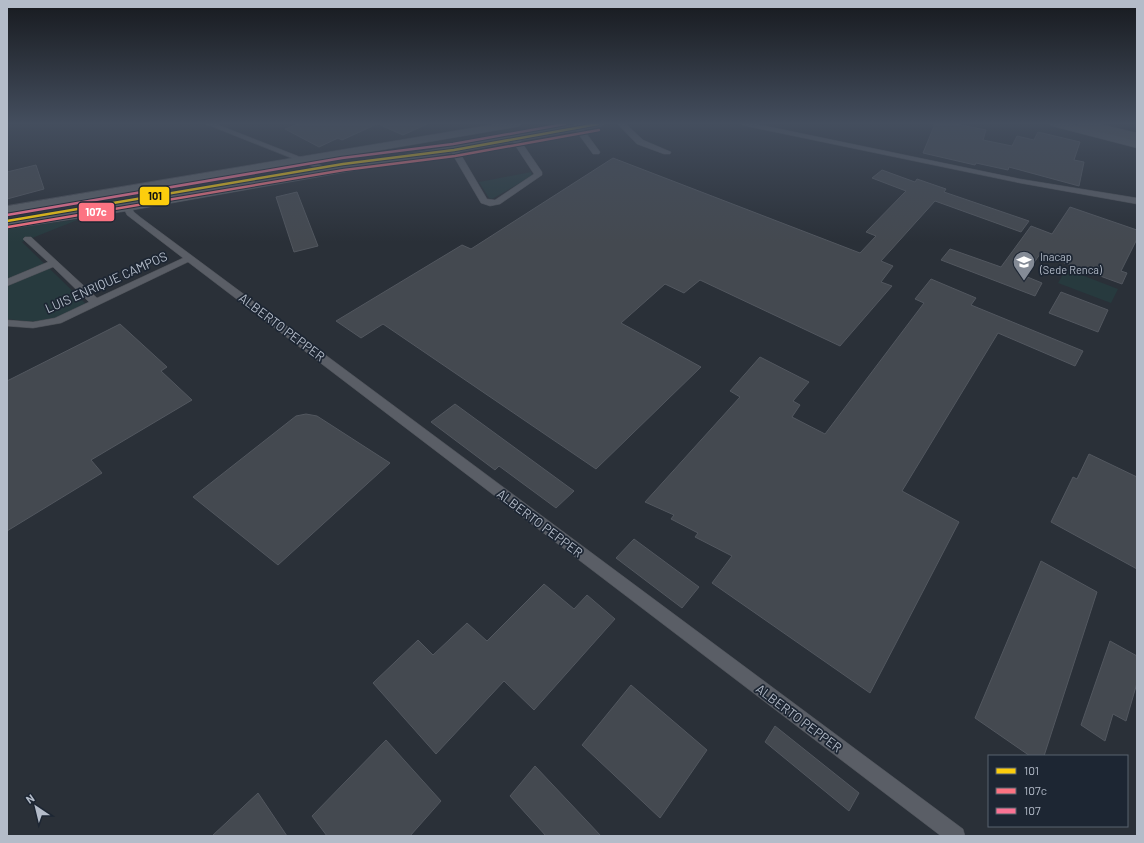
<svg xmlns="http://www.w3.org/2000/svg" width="1144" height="843" viewBox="0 0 1144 843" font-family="Barlow,sans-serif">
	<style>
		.green { fill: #273a3e }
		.building { fill: #444950; stroke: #52575f }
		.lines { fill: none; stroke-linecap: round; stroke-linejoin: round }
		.minor-casing { stroke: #484c53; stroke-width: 1 }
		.primary-casing { stroke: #484c55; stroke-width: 1 }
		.motorway-casing { stroke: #474c53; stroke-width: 1 }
		.minor { fill: #5a5e66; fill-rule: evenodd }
		.primary { fill: #5c6168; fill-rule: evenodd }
		.motorway { fill: #5a5d60; fill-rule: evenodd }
		.bus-1-casing { stroke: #1d2633; stroke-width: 4.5 }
		.bus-2-casing { stroke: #1d2633; stroke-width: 4.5 }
		.bus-3-casing { stroke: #1d2633; stroke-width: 4.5 }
		.bus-1 { stroke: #fccd0d; stroke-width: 2.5 }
		.bus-2 { stroke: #fc7382; stroke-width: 2.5 }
		.bus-3 { stroke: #fa7394; stroke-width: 2.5 }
		.labels { text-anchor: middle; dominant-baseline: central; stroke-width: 3.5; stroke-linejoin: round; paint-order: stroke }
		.far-poi-label { font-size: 11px; fill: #b4bcc9; stroke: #1d2633; text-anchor: start }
		.street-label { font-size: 13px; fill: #b4bcc9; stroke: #1d2633 }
		.line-badge { stroke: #1d2633; stroke-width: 1.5 }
		.badge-label { font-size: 11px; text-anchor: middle; font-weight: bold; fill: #fff }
		.pale-badge-label { font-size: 11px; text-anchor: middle; font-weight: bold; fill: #111 }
	</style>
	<rect width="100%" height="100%" fill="#2a3038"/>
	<g class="green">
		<path d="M531,172L532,176L492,199L489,198L479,182Z"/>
		<path d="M80,219L22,242L87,305L59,317L33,322L7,319V229Z"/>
		<path d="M1066,269L1118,289L1111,303L1058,283Z"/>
	</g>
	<g class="building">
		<path d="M298,124H377L342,140L338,138L319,147L285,129Z"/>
		<path d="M378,124H427L403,135Z"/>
		<path d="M935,124H956L986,130L983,140L1012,146L1017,136L1034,140L1038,132L1080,142L1074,160L1084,162L1079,186L1009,167L1008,170L976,163L975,165L923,153Z"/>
		<path d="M613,158L860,253L876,236L866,232L906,191L872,178L882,170L915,182L917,179L946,189L944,192L1029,221L1021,232L935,201L881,261L893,266L881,282L892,286L840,346L700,280L684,293L665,284L621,323L701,367L596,469L383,324L361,338L336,321L462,245L471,249Z"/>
		<path d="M36,165L44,189L7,199V172Z"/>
		<path d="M297,192L318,246L294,252L276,197Z"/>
		<path d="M1070,207L1137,230V239L1121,271L1127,273L1122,284L1040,254L1025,276L1042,283L1035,296L941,260L950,249L1001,267L1031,226L1052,234Z"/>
		<path d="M931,279L976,298L971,305L1083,351L1075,366L998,333L902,491L959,522L870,693L712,583L732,556L695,537L698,533L671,519L674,515L645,502L740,397L730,391L760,357L809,382L793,401L800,405L792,417L825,434L924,303L915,299Z"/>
		<path d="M1061,292L1108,310L1098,332L1049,313Z"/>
		<path d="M120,324L167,367L161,371L192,400L91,460L102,473L7,531V381Z"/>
		<path d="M455,404L574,491L556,508L499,466L495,470L431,422Z"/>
		<path d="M306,414L317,416L390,463L278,565L193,497L296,416Z"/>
		<path d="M1089,454L1137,477V569L1051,522L1073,477L1077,479Z"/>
		<path d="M634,539L699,587L682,608L616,558Z"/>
		<path d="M1041,561L1097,592L1044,756H1030L975,718Z"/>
		<path d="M544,584L574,609L587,595L615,619L534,710L504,681L436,754L373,683L418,640L433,655L467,623L487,641Z"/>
		<path d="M1110,641L1137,656V683L1126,721L1113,714L1105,741L1081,725Z"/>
		<path d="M631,685L707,750L660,818L582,745Z"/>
		<path d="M775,726L859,793L849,811L765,742Z"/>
		<path d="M386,740L441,801L410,836H327L312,816Z"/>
		<path d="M535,766L601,836H546L510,796Z"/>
		<path d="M258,793L287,836H212Z"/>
	</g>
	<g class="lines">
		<g class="minor-casing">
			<g id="minor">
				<path d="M206,124H216L336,171L332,173H329Z"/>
				<path d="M618,124H626L643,140L671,152L670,154H664L637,144Z"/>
				<path d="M742,124H756L1020,179L1137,198V204L1020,183L746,126Z"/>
				<path d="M575,126H581L600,152L599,154H593L574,128Z"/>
				<path d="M512,137H518L542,172V175L500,204L490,206L481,203L450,150L454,148H457L487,199L495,200L534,174L511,139Z"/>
				<path d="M127,204L130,205L134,212L140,217L963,829L965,836H941L188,262L61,323L33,328L7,326V320L33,322L55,318L89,302L53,267L7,286V279L48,262L25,241L23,239L25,237H31L97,298L183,258L127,215L123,207Z"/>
			</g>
		</g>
		<g class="primary-casing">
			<g id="primary">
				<path d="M496,124H522L520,126L516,127L7,214V206Z"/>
				<path d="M579,124H604L602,126L598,127L127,211L7,229V221L127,203Z"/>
				<path d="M1050,124H1070L1137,140V148L1052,126Z"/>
			</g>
		</g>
		<g class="motorway-casing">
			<path id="motorway" d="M1077,124H1100L1137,133V141L1079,127Z"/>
		</g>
		<use href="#minor" class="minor"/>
		<use href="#primary" class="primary"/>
		<use href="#motorway" class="motorway"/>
		<g class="bus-1-casing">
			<path id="bus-1" d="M7,221L343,164L454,150L598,124"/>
		</g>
		<g class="bus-2-casing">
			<path id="bus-2" d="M8,227L344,170L455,156L599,130"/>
		</g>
		<g class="bus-3-casing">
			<path id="bus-3" d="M7,215L342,158L453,144L565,124"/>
		</g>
		<use href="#bus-1" class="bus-1"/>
		<use href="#bus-2" class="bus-2"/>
		<use href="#bus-3" class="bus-3"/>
	</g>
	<linearGradient id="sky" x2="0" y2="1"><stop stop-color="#171a1f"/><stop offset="0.51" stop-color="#444e5e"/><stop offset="1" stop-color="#444e5e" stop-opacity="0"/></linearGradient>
	<rect width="1144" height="242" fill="url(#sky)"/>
	<defs>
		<g id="university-pin" transform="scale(1.15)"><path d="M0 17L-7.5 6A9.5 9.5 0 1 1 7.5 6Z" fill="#848b96" stroke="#1d2633"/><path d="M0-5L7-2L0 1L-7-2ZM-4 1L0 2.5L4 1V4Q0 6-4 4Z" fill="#fff"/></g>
	</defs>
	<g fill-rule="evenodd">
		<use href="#university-pin" x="1024" y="262"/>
	</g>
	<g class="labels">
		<g class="far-poi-label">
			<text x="1040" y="256">Inacap<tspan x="1040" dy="13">(Sede Renca)</tspan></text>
		</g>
		<g class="street-label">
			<text transform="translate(106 282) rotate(-24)">LUIS ENRIQUE CAMPOS</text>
			<text transform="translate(282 327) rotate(37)">ALBERTO PEPPER</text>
			<text transform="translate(540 523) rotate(37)">ALBERTO PEPPER</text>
			<text transform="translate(799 718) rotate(37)">ALBERTO PEPPER</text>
		</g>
	</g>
	<g class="line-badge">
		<rect x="139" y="186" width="31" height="20" rx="4" fill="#fccd0d"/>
		<rect x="78" y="202" width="37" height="20" rx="4" fill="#fc7382"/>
	</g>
	<g class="badge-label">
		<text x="96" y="216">107c</text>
	</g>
	<g class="pale-badge-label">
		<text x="155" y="200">101</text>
	</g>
	<rect width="1144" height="843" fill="none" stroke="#b4bcc9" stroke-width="16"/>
	<rect x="988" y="755" width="140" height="72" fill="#1d2633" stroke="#59626f"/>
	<rect x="996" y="768" width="20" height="6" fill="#fccd0d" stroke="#59626f"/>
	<text x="1024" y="775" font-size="12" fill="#b4bcc9">101</text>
	<rect x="996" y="788" width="20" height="6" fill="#fc7382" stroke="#59626f"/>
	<text x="1024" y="795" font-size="12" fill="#b4bcc9">107c</text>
	<rect x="996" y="808" width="20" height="6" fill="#fa7394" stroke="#59626f"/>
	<text x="1024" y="815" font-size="12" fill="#b4bcc9">107</text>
	<g transform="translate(36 807) rotate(325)" stroke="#1d2633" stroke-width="3" paint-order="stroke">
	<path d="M0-3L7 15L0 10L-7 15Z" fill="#b4bcc9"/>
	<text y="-6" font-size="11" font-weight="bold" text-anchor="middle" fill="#b4bcc9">N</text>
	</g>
</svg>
